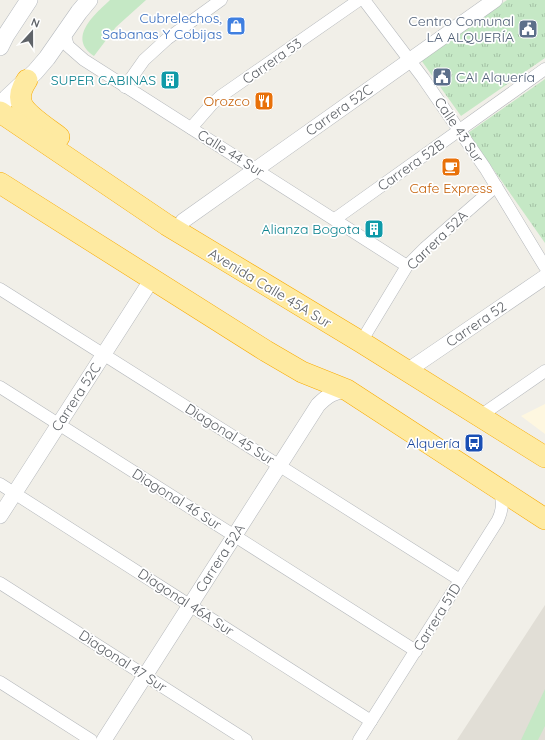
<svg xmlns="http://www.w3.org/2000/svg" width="545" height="740" viewBox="0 0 545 740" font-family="Quicksand,sans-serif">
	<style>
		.commercial { fill: #fef7e0 }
		.education { fill: #e1ded6 }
		.grass { fill: #c5e8c5 }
		.park { fill: url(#park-tufts) }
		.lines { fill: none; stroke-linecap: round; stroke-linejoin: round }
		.minor-casing { stroke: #b5b8bc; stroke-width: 13 }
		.tertiary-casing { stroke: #b5b8bc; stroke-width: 16 }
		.secondary-casing { stroke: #b6babf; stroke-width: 18 }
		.trunk-casing { stroke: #f9ab00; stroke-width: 22 }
		.minor { stroke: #fff; stroke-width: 12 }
		.tertiary { stroke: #fff; stroke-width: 15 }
		.secondary { stroke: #fff; stroke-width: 17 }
		.trunk { stroke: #feeaa1; stroke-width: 21 }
		.labels { text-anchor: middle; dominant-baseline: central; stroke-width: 3.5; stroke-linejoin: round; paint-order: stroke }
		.shop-label { font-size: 14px; fill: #366cbe; stroke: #fff; text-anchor: end }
		.service-label { font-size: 14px; fill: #4e5e75; stroke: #fff; text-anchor: end }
		.street-label { font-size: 14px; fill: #5f6368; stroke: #fff }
		.culture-label { font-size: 14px; fill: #0d838f; stroke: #fff; text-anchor: end }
		.food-label { font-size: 14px; fill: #c56008; stroke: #fff; text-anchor: end }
		.transit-label { font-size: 14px; fill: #164399; stroke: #fff; text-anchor: end }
	</style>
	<defs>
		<pattern id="park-tufts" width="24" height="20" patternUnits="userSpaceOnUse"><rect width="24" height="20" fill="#c5e8c5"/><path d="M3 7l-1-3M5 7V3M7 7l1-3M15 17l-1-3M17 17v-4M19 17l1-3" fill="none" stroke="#a3c0a4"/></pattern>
	</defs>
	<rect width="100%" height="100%" fill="#f1efe8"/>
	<path class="commercial" d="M545,404V434L521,416Z"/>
	<path class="education" d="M545,605V740H457L489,691Z"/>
	<g class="grass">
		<path d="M110,0H146L116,27L94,56C67,38 94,15 110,0Z"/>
		<path d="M545,689V726L538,740H521Z"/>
	</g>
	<g class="park">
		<path d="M507,0H545V58L461,116L421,60Z"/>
		<path d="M545,79V243L468,133Z"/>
	</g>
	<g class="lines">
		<g class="minor-casing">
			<g id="minor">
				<path d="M364,0L423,78L485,168L545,267"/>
				<path d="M64,33L68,46L84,60L407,266"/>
				<path d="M125,87L144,60L167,39L221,0"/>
				<path d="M191,128L212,104L221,96L359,0"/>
				<path d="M335,219L545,69"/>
				<path d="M0,289L460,580"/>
				<path d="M361,342L407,266L425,248L496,186"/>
				<path d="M0,387L416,651"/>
				<path d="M480,416L545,371"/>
				<path d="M0,484L371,721"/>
				<path d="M0,583L246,740"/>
				<path d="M0,682L91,740"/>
				<path d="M359,740L498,520C503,509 503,501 499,490"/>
			</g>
		</g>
		<g class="tertiary-casing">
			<g id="tertiary">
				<path d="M183,221L495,0"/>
				<path d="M407,371L545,277"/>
				<path d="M0,516L152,279"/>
				<path d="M104,740L318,405C327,396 334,391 347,390"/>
			</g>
		</g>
		<g class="secondary-casing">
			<g id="secondary">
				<path d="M0,47L6,35L29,0"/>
				<path d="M0,108L7,98L35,72L47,58L79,12L89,0"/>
			</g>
		</g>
		<g class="trunk-casing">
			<g id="trunk">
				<path d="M27,80C23,86 19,93 21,101C23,113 49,129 59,137"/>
				<path d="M0,112L167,225L361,342L545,457"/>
				<path d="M0,183L266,351L302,372L347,390L545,519"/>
			</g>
		</g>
		<use href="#minor" class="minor"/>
		<use href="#tertiary" class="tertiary"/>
		<use href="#secondary" class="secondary"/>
		<use href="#trunk" class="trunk"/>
	</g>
	<defs>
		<g id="shop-square" transform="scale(1)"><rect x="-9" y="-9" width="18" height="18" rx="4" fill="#3f7fe0" stroke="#fff"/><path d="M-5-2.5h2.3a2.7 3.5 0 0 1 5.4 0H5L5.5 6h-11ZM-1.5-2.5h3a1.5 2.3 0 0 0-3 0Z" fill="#fff"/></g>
		<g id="civic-square" transform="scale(1)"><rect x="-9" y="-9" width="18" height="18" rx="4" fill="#5c6f8a" stroke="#fff"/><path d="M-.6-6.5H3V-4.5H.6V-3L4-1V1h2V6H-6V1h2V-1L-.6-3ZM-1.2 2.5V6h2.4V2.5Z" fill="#fff"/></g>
		<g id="building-square" transform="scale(1)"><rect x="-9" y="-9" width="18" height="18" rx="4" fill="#0f9aa8" stroke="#fff"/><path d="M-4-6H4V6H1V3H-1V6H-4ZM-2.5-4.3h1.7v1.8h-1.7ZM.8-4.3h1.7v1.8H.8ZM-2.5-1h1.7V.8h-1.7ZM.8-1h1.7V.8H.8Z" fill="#fff"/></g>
		<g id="restaurant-square" transform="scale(1)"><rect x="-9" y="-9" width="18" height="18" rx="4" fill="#e8710a" stroke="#fff"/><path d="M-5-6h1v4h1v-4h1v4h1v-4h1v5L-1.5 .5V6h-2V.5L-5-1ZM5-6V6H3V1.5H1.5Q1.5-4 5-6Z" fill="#fff"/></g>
		<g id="cafe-square" transform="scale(1)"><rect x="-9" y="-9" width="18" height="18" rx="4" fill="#e8710a" stroke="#fff"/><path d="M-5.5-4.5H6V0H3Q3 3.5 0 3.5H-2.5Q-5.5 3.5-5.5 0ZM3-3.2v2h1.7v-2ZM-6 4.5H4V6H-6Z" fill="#fff"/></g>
		<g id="bus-square" transform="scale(1)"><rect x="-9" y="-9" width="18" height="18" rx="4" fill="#1a4fb4" stroke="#fff"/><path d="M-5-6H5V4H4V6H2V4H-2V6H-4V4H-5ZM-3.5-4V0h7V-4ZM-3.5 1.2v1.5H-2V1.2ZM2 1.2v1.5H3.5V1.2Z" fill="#fff"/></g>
	</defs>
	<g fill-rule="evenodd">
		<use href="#shop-square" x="236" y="26"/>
		<use href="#civic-square" x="528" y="29"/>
		<use href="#civic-square" x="442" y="77"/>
		<use href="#building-square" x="170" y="80"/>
		<use href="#restaurant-square" x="264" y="101"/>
		<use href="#cafe-square" x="451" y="167"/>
		<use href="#building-square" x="374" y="229"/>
		<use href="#bus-square" x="474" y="443"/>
	</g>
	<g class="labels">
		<g class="shop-label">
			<text x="222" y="18">Cubrelechos,<tspan x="222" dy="16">Sabanas Y Cobijas</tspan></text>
		</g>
		<g class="service-label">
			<text x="514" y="21">Centro Comunal<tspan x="514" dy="16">LA ALQUERÍA</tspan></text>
			<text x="456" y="77" text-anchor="start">CAI Alquería</text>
		</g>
		<g class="street-label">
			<text transform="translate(272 61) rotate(-35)">Carrera 53</text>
			<text transform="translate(339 110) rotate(-35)">Carrera 52C</text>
			<text transform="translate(459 130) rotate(56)">Calle 43 Sur</text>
			<text transform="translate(231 153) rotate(32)">Calle 44 Sur</text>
			<text transform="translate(411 165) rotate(-35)">Carrera 52B</text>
			<text transform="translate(437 240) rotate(-44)">Carrera 52A</text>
			<text transform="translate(270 288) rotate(31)">Avenida Calle 45A Sur</text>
			<text transform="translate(476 324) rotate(-34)">Carrera 52</text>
			<text transform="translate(76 397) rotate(-57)">Carrera 52C</text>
			<text transform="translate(230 434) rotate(32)">Diagonal 45 Sur</text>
			<text transform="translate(177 499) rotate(32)">Diagonal 46 Sur</text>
			<text transform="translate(220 558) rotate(-57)">Carrera 52A</text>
			<text transform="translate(186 602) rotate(33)">Diagonal 46A Sur</text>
			<text transform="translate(437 617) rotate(-58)">Carrera 51D</text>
			<text transform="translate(123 661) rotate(33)">Diagonal 47 Sur</text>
		</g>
		<g class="culture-label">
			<text x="156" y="80">SUPER CABINAS</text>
			<text x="360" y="229">Alianza Bogota</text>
		</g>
		<g class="food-label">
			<text x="250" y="101">Orozco</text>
			<text x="451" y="188" text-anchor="middle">Cafe Express</text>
		</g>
		<g class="transit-label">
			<text x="460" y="443">Alquería</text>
		</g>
	</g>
	<g transform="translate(32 32) rotate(21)" stroke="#ffffff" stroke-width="3" paint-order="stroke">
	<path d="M0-3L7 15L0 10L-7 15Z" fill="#5f6368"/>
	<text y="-6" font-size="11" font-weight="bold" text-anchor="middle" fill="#5f6368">N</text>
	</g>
</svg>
